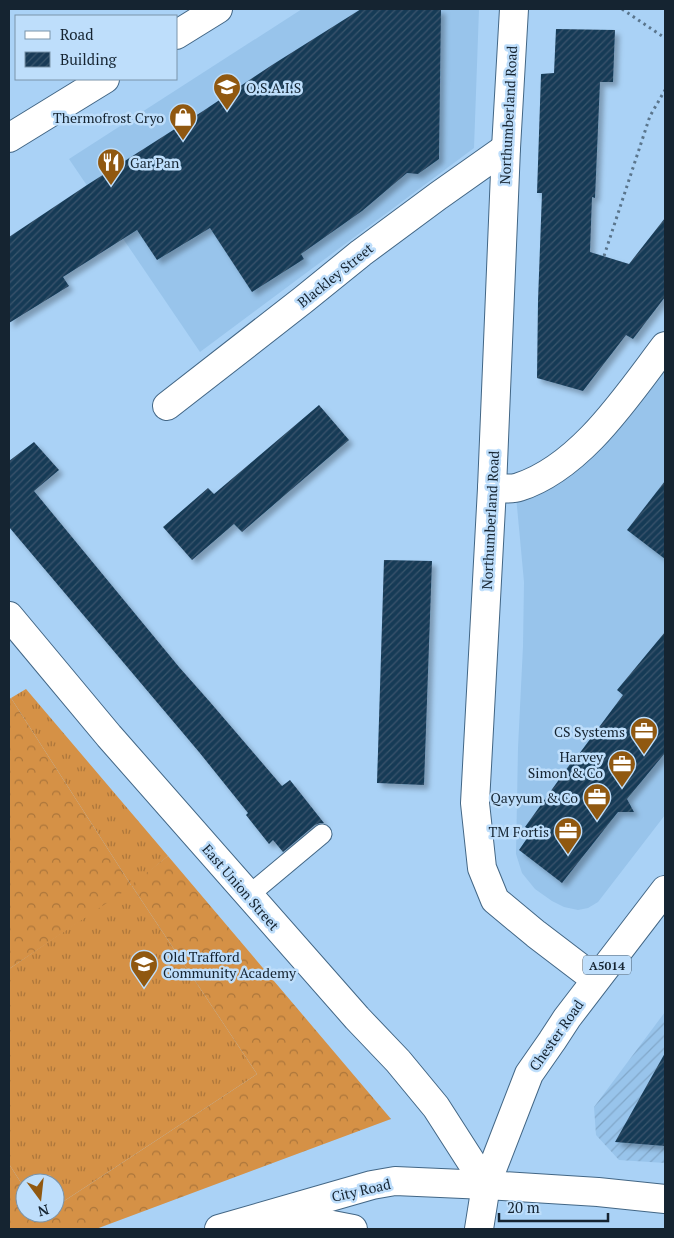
<svg xmlns="http://www.w3.org/2000/svg" width="674" height="1238" viewBox="0 0 674 1238" font-family="'PT Serif',serif">
	<style>
		.built { fill: #98c4eb }
		.industrial { fill: url(#industrial-furrows) }
		.grass { fill: url(#grass-tufts) }
		.forest { fill: url(#forest-crowns) }
		.building { fill: url(#building-hatch); filter: url(#shadow) }
		.lines { fill: none; stroke-linecap: round; stroke-linejoin: round }
		.service-casing { stroke: #426685; stroke-width: 21 }
		.minor-casing { stroke: #426685; stroke-width: 30 }
		.primary-casing { stroke: #426685; stroke-width: 30 }
		.path { stroke: #5a758c; stroke-width: 3; stroke-dasharray: 2.5 4; stroke-linecap: butt }
		.service { stroke: #fff; stroke-width: 19 }
		.minor { stroke: #fff; stroke-width: 28 }
		.primary { stroke: #fff; stroke-width: 28 }
		.labels { text-anchor: middle; dominant-baseline: central; stroke-width: 5; stroke-linejoin: round; paint-order: stroke }
		.shield { fill: #bedefb; stroke: #485c6e; stroke-width: 1 }
		.shield-label { font-size: 12px; font-weight: bold; fill: #152431 }
		.poi-label { font-size: 14px; fill: #152431; stroke: #bedefb; text-anchor: end }
		.street-label { font-size: 14px; fill: #152431; stroke: #bedefb }
	</style>
	<defs>
		<pattern id="industrial-furrows" width="10" height="10" patternUnits="userSpaceOnUse" patternTransform="scale(1.25)"><rect width="10" height="10" fill="#98c4eb"/><path d="M-1 1l2-2M0 10L10 0M9 11l2-2" fill="none" stroke="#82a8ca"/></pattern>
		<pattern id="grass-tufts" width="24" height="20" patternUnits="userSpaceOnUse" patternTransform="scale(1.25)"><rect width="24" height="20" fill="#d59146"/><path d="M3 7l-1-3M5 7V3M7 7l1-3M15 17l-1-3M17 17v-4M19 17l1-3" fill="none" stroke="#ac763b"/></pattern>
		<pattern id="forest-crowns" width="20" height="18" patternUnits="userSpaceOnUse" patternTransform="scale(1.25)"><rect width="20" height="18" fill="#d59146"/><path d="M2 6a3 3 0 1 1 6 0M12 15a3 3 0 1 1 6 0" fill="none" stroke="#ac763b"/></pattern>
		<pattern id="building-hatch" width="6" height="6" patternUnits="userSpaceOnUse" patternTransform="scale(1.25)"><rect width="6" height="6" fill="#193b57"/><path d="M-1 1l2-2M0 6l6-6M5 7l2-2" fill="none" stroke="#39556c"/></pattern>
		<filter id="shadow"><feDropShadow dx="4.5" dy="4.5" stdDeviation="2.5" flood-color="#0004"/></filter>
	</defs>
	<rect width="100%" height="100%" fill="#aad2f6"/>
	<g class="built">
		<path d="M302,9H479L474,148L200,352L69,159Z"/>
		<path d="M665,338V815L598,902L588,908L578,910L564,907L552,901L535,889L522,873L516,854L518,748L523,646L524,582L515,485L598,424Z"/>
	</g>
	<path class="industrial" d="M665,1012V1163L619,1160L596,1135L594,1107Z"/>
	<path class="grass" d="M26,689L168,856L132,886L257,1074L55,1207V1183H25V1189L9,1164V969L131,885L11,698Z"/>
	<path class="forest" d="M11,698L131,885L168,856L391,1119L96,1229H11L9,1226V1164L25,1189V1213H40L42,1216L46,1213H55V1207L257,1074L132,886L9,969V699Z"/>
	<g class="building">
		<path d="M361,9H441L439,159L418,174L407,173L362,211L301,254L304,259L252,292L210,228L157,260L137,230L63,277L69,286L9,323V237L87,185L203,111L272,65Z"/>
		<path d="M556,29L615,30L613,82H600L595,198L592,197L590,252L629,264L665,218V297L633,339L626,335L583,391L537,378L538,301L542,193H537L541,74L554,73Z"/>
		<path d="M319,405L349,440L242,532L234,524L192,560L163,527L208,488L214,494Z"/>
		<path d="M34,442L59,470L34,491L179,667L210,702L282,786L290,780L324,823H320L315,825L283,852L273,840L269,844L246,815L248,813L199,752L9,527V461Z"/>
		<path d="M665,481V559L627,530Z"/>
		<path d="M384,560L432,561L424,785L377,783Z"/>
		<path d="M665,632V753L627,799L634,812H618L562,883L519,850L532,831L525,827L578,753L579,754L623,695L617,690Z"/>
		<path d="M665,1053V1146L615,1142Z"/>
	</g>
	<g class="lines">
		<g class="service-casing">
			<path id="service" d="M249,895L322,834"/>
		</g>
		<g class="minor-casing">
			<g id="minor">
				<path d="M514,9L506,148L492,488L475,803L482,868L495,900L536,934L595,979"/>
				<path d="M167,406L303,300L361,253L438,196L506,148"/>
				<path d="M492,488C500,488 511,490 519,487C581,467 627,396 665,346"/>
				<path d="M9,616L109,736L357,1018L398,1061L436,1107L486,1185"/>
				<path d="M275,1222H317L353,1229"/>
				<path d="M219,1229L344,1193L372,1185L395,1181L486,1185L598,1192L665,1199"/>
			</g>
		</g>
		<g class="primary-casing">
			<g id="primary">
				<path d="M176,35L218,9"/>
				<path d="M9,138L105,79"/>
				<path d="M479,1229L486,1185L529,1074L552,1041L567,1018L665,890"/>
			</g>
		</g>
		<g class="path">
			<path d="M622,9L665,38"/>
			<path d="M604,256L650,116L665,90"/>
		</g>
		<use href="#service" class="service"/>
		<use href="#minor" class="minor"/>
		<use href="#primary" class="primary"/>
	</g>
	<defs>
		<g id="school-pin" transform="scale(1.4375)"><path d="M0 17L-7.5 6A9.5 9.5 0 1 1 7.5 6Z" fill="#905810" stroke="#bedefb"/><path d="M0-5L7-2L0 1L-7-2ZM-4 1L0 2.5L4 1V4Q0 6-4 4Z" fill="#fff"/></g>
		<g id="shop-pin" transform="scale(1.4375)"><path d="M0 17L-7.5 6A9.5 9.5 0 1 1 7.5 6Z" fill="#905810" stroke="#bedefb"/><path d="M-5-2.5h2.3a2.7 3.5 0 0 1 5.4 0H5L5.5 6h-11ZM-1.5-2.5h3a1.5 2.3 0 0 0-3 0Z" fill="#fff"/></g>
		<g id="restaurant-pin" transform="scale(1.4375)"><path d="M0 17L-7.5 6A9.5 9.5 0 1 1 7.5 6Z" fill="#905810" stroke="#bedefb"/><path d="M-5-6h1v4h1v-4h1v4h1v-4h1v5L-1.5 .5V6h-2V.5L-5-1ZM5-6V6H3V1.5H1.5Q1.5-4 5-6Z" fill="#fff"/></g>
		<g id="office-pin" transform="scale(1.4375)"><path d="M0 17L-7.5 6A9.5 9.5 0 1 1 7.5 6Z" fill="#905810" stroke="#bedefb"/><path d="M-6-3h4V-5.5h4V-3h4V5H-6ZM-1-4.5V-3h2v-1.5ZM-6 0V1H6V0Z" fill="#fff"/></g>
	</defs>
	<g fill-rule="evenodd">
		<use href="#school-pin" x="227" y="87"/>
		<use href="#shop-pin" x="183" y="117"/>
		<use href="#restaurant-pin" x="111" y="162"/>
		<use href="#office-pin" x="644" y="731"/>
		<use href="#office-pin" x="622" y="764"/>
		<use href="#office-pin" x="597" y="797"/>
		<use href="#office-pin" x="568" y="831"/>
		<use href="#school-pin" x="144" y="964"/>
	</g>
	<g class="labels">
		<rect class="shield" x="583" y="955.5" width="48" height="19" rx="4"/>
		<g class="shield-label">
			<text x="607" y="965">A5014</text>
		</g>
		<g class="poi-label">
			<text x="246" y="87" text-anchor="start">O.S.A.I.S</text>
			<text x="164" y="117">Thermofrost Cryo</text>
			<text x="130" y="162" text-anchor="start">Gar Pan</text>
			<text x="625" y="731">CS Systems</text>
			<text x="603" y="756">Harvey<tspan x="603" dy="16">Simon &amp; Co</tspan></text>
			<text x="578" y="797">Qayyum &amp; Co</text>
			<text x="549" y="831">TM Fortis</text>
			<text x="163" y="956" text-anchor="start">Old Trafford<tspan x="163" dy="16">Community Academy</tspan></text>
		</g>
		<g class="street-label">
			<text transform="translate(508 115) rotate(-87)">Northumberland Road</text>
			<text transform="translate(335 275) rotate(-39)">Blackley Street</text>
			<text transform="translate(490 520) rotate(-87)">Northumberland Road</text>
			<text transform="translate(241 887) rotate(49)">East Union Street</text>
			<text transform="translate(556 1035) rotate(-55)">Chester Road</text>
			<text transform="translate(361 1190) rotate(-13)">City Road</text>
		</g>
	</g>
	<rect width="674" height="1238" fill="none" stroke="#152431" stroke-width="20"/>
	<rect x="15" y="15" width="162" height="65" fill="#bedefb" stroke="#7a94aa"/>
	<rect x="25" y="31" width="25" height="8" fill="#ffffff" stroke="#7a94aa"/>
	<text x="60" y="40" font-size="15" fill="#152431">Road</text>
	<rect x="25" y="52" width="25" height="15" fill="url(#building-hatch)" stroke="#7a94aa"/>
	<text x="60" y="65" font-size="15" fill="#152431">Building</text>
	<g transform="translate(40 1198) rotate(165)"><circle r="24" fill="#bedefb" stroke="#7a94aa"/>
	<path d="M0-4L9 19L0 12L-9 19Z" fill="#905810"/>
	<text y="-8" font-size="14" font-weight="bold" text-anchor="middle" fill="#152431">N</text>
	</g>
	<path d="M499 1213v8h109v-8" fill="none" stroke="#152431" stroke-width="2.5"/>
	<text x="507" y="1213" font-size="15" fill="#152431" stroke="#bedefb" stroke-width="4" paint-order="stroke">20 m</text>
</svg>
